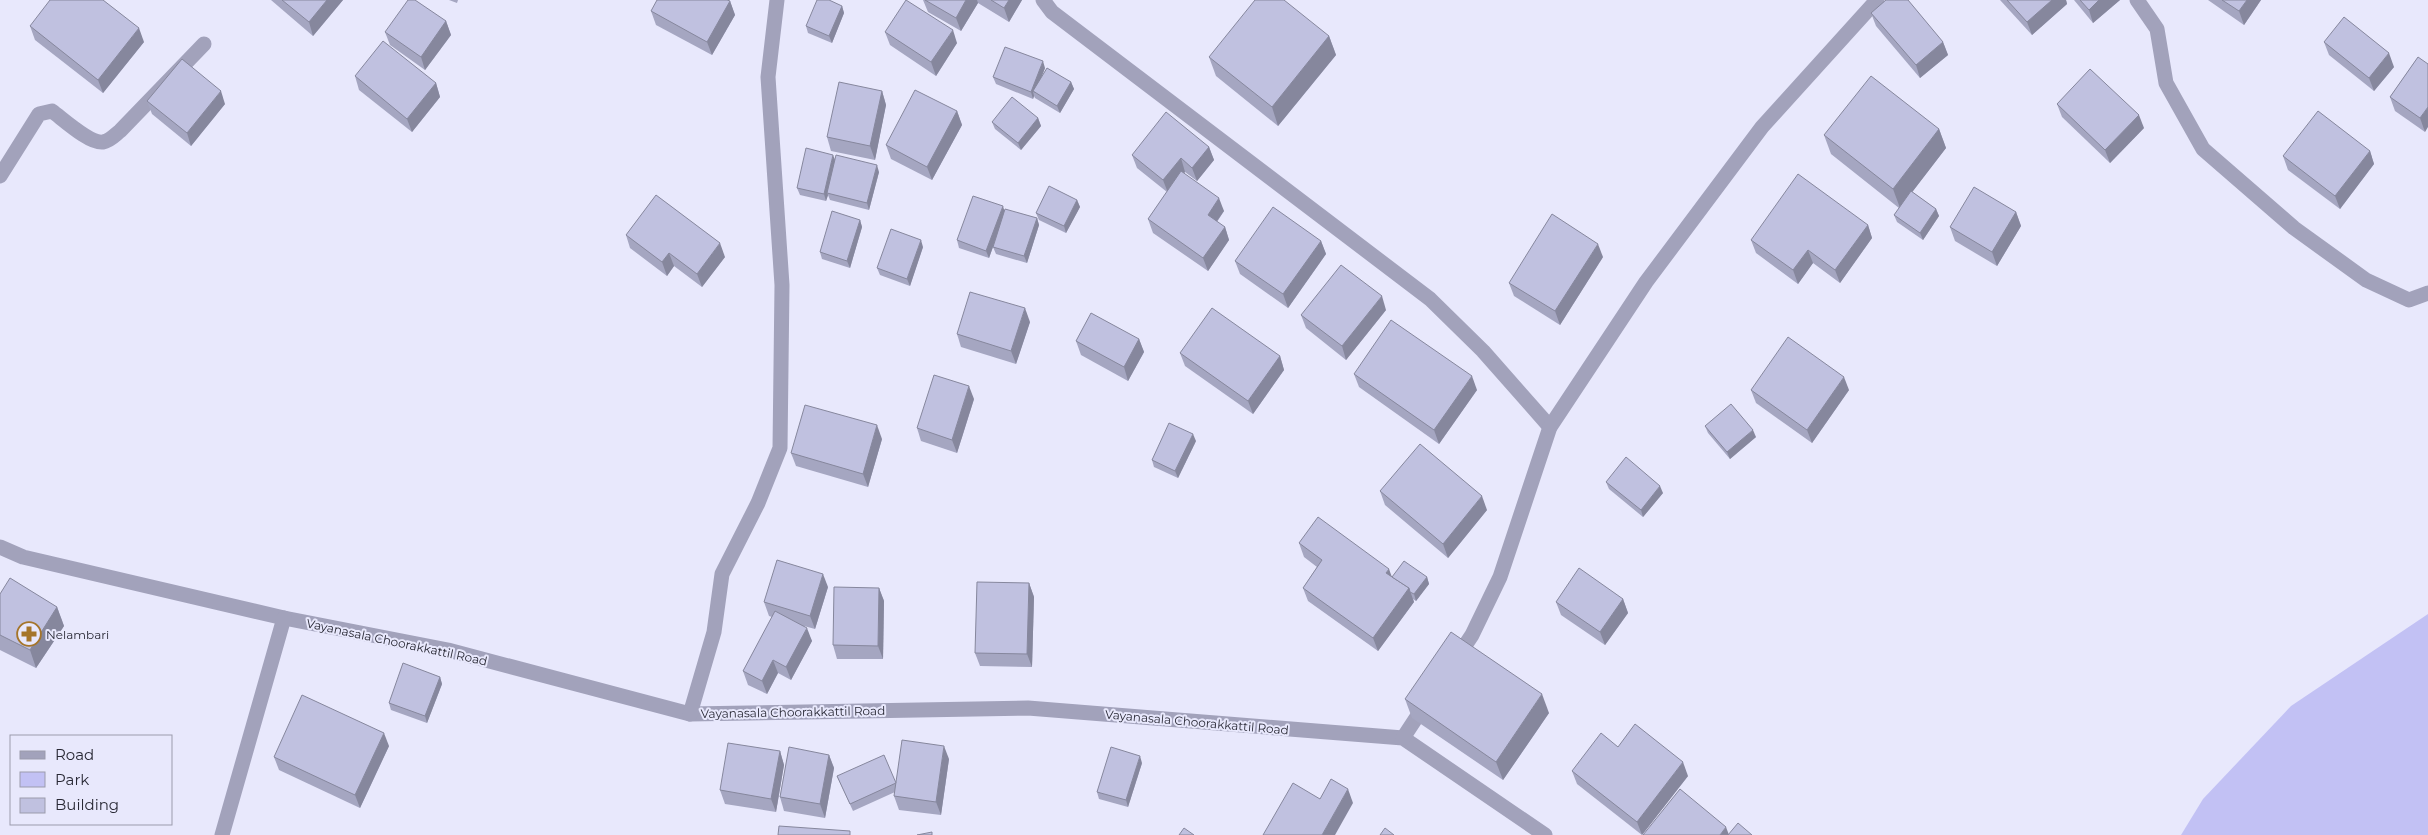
<svg xmlns="http://www.w3.org/2000/svg" width="2428" height="835" viewBox="0 0 2428 835" font-family="Montserrat,sans-serif">
	<style>
		.green { fill: #c2c1f4 }
		.lines { fill: none; stroke-linecap: round; stroke-linejoin: round }
		.minor { stroke: #a2a2bb; stroke-width: 15 }
		.wall { fill: #a5a6c1 }
		.shaded-wall { fill: #86879d }
		.building { fill: #c0c1e0; stroke: #86879d }
		.labels { text-anchor: middle; dominant-baseline: central; stroke-width: 4; stroke-linejoin: round; paint-order: stroke }
		.poi-label { font-size: 12px; fill: #282834; stroke: #e8e8fc; text-anchor: start }
		.street-label { font-size: 12px; fill: #282834; stroke: #e8e8fc }
	</style>
	<rect width="100%" height="100%" fill="#e8e8fc"/>
	<path class="green" d="M2428,614V835H2181L2203,799L2291,706Z"/>
	<g class="lines">
		<g class="minor">
			<path d="M1043,0L1052,12L1430,299L1483,351L1550,427"/>
			<path d="M2137,0L2157,29L2166,83L2203,149L2294,228L2366,280L2409,300L2428,293"/>
			<path d="M0,176L39,114L52,111C63,119 90,144 103,142C110,141 115,135 120,131L204,44"/>
			<path d="M0,547L23,557L284,618L448,650L690,714L1028,708L1403,738L1545,835"/>
			<path d="M1456,659L1472,635L1500,577L1550,427L1646,282L1762,127L1877,0"/>
			<path d="M690,714L714,632L722,574L758,503L780,448L782,285L768,77L777,0"/>
			<path d="M1403,738L1426,703"/>
			<path d="M222,835L284,618"/>
		</g>
	</g>
	<g class="wall">
		<path d="M271,0H343L313,36Z"/>
		<path d="M449,0H458L457,3Z"/>
		<path d="M923,0H1022L1009,22L978,3L961,31L928,12Z"/>
		<path d="M2000,0H2066L2067,4L2032,35Z"/>
		<path d="M2074,0H2120L2093,23Z"/>
		<path d="M2208,0H2261L2244,25Z"/>
		<path d="M730,1L735,15L712,55L656,25L651,11Z"/>
		<path d="M842,6L844,13L832,43L808,33L806,26Z"/>
		<path d="M1871,13L1943,42L1948,55L1920,78L1876,26Z"/>
		<path d="M446,21L451,35L425,70L390,45L385,32Z"/>
		<path d="M30,26L144,42L103,93L35,40Z"/>
		<path d="M885,32L957,43L936,76L890,45Z"/>
		<path d="M1329,36L1336,55L1278,126L1216,76L1209,57Z"/>
		<path d="M2324,42L2394,67L2374,91L2329,55Z"/>
		<path d="M2418,57L2425,132L2395,111L2390,97Z"/>
		<path d="M1045,68L1042,76L1071,82L1074,89L1060,113L1035,98L1034,96L1033,99L996,84L993,77Z"/>
		<path d="M355,76L436,83L440,97L412,132L359,90Z"/>
		<path d="M882,91L886,105L875,160L831,151L827,137Z"/>
		<path d="M147,101L225,104L191,146L152,114Z"/>
		<path d="M2057,104L2144,128L2110,163L2062,117Z"/>
		<path d="M957,111L962,125L932,180L891,159L886,145Z"/>
		<path d="M1038,118L1041,126L1021,150L995,129L992,122Z"/>
		<path d="M1939,129L1946,148L1912,192L1936,209L1939,216L1923,240L1897,222L1894,215L1899,208L1831,154L1824,135Z"/>
		<path d="M1209,147L1214,160L1197,181L1185,172L1184,173L1224,211L1217,222L1225,227L1229,240L1208,271L1153,233L1148,219L1167,192L1137,168L1132,155Z"/>
		<path d="M2370,151L2374,164L2340,209L2288,170L2283,156Z"/>
		<path d="M835,160L879,172L869,210L830,200L828,195L826,201L800,195L797,188Z"/>
		<path d="M1077,200L1080,207L1066,233L1039,220L1036,213Z"/>
		<path d="M1004,211L1037,218L1039,225L1027,263L996,254L993,247L989,258L959,248L957,240Z"/>
		<path d="M2016,212L2021,226L1997,266L1955,241L1950,227Z"/>
		<path d="M860,220L862,227L850,268L822,259L820,252Z"/>
		<path d="M1868,225L1872,238L1840,283L1813,263L1798,284L1756,253L1751,240Z"/>
		<path d="M626,235L725,257L702,287L674,266L667,276L630,248Z"/>
		<path d="M1321,241L1326,254L1288,308L1240,274L1235,261Z"/>
		<path d="M923,247L910,286L880,275L877,268Z"/>
		<path d="M1603,257L1560,325L1514,296L1509,283Z"/>
		<path d="M1386,310L1346,360L1306,328L1301,315Z"/>
		<path d="M1030,322L1016,364L961,347L957,334Z"/>
		<path d="M1139,339L1144,352L1128,381L1081,355L1076,341Z"/>
		<path d="M1180,353L1280,356L1284,370L1253,414L1185,366Z"/>
		<path d="M1354,374L1477,390L1439,444L1359,387Z"/>
		<path d="M1751,390H1849L1812,443L1756,403Z"/>
		<path d="M974,399L957,453L921,441L917,428Z"/>
		<path d="M1705,426L1756,437L1730,459L1708,433Z"/>
		<path d="M882,439L868,487L796,466L791,453Z"/>
		<path d="M1196,441L1178,478L1154,467L1152,460Z"/>
		<path d="M1606,482L1663,493L1643,517L1609,489Z"/>
		<path d="M1380,491L1487,510L1448,558L1385,505Z"/>
		<path d="M1299,543L1392,577H1427L1429,584L1416,601L1413,599L1414,602L1378,651L1308,601L1303,588L1317,567L1304,557Z"/>
		<path d="M1029,583L1034,597L1032,667L980,666L975,653Z"/>
		<path d="M828,587L815,629L804,626L812,641L791,680L778,673L767,694L748,685L743,671L772,617L769,616L764,602Z"/>
		<path d="M879,588L884,601L883,659H837L833,645Z"/>
		<path d="M0,594L57,607L64,626L36,668L0,650Z"/>
		<path d="M1623,599L1628,613L1605,645L1561,615L1556,602Z"/>
		<path d="M440,677L442,684L427,723L391,710L389,703Z"/>
		<path d="M1405,699L1549,713L1503,780L1412,718Z"/>
		<path d="M389,746L360,808L279,770L274,757Z"/>
		<path d="M780,751L784,765L776,812L725,804L720,790Z"/>
		<path d="M829,755L834,768L825,818L784,811L780,797Z"/>
		<path d="M949,759L941,815L899,810L894,796L895,792L853,811L837,776L896,783Z"/>
		<path d="M1142,763L1128,807L1099,799L1097,792Z"/>
		<path d="M1572,771L1688,776L1642,835L1577,784Z"/>
	</g>
	<g class="shaded-wall">
		<path d="M327,0H343L313,36L309,22Z"/>
		<path d="M966,0H977L978,3L961,31L956,18Z"/>
		<path d="M1009,0H1022L1009,22L1004,8Z"/>
		<path d="M2052,0H2066L2067,4L2032,35L2027,22Z"/>
		<path d="M2099,0H2120L2093,23L2089,10Z"/>
		<path d="M2247,0H2261L2244,25L2239,11Z"/>
		<path d="M730,1L735,15L712,55L707,42Z"/>
		<path d="M842,6L844,13L832,43L829,36Z"/>
		<path d="M446,21L451,35L425,70L421,57Z"/>
		<path d="M139,28L144,42L103,93L98,80Z"/>
		<path d="M953,30L957,43L936,76L931,62Z"/>
		<path d="M1329,36L1336,55L1278,126L1272,107Z"/>
		<path d="M1943,42L1948,55L1920,78L1916,65Z"/>
		<path d="M2389,53L2394,67L2374,91L2369,78Z"/>
		<path d="M1043,61L1045,68L1035,93L1033,91L1034,96L1033,99L1031,92Z"/>
		<path d="M1071,82L1074,89L1060,113L1057,106Z"/>
		<path d="M436,83L440,97L412,132L407,119Z"/>
		<path d="M221,91L225,104L191,146L187,133Z"/>
		<path d="M882,91L886,105L875,160L870,146Z"/>
		<path d="M2428,107V127L2425,132L2420,118Z"/>
		<path d="M957,111L962,125L932,180L927,167Z"/>
		<path d="M2139,115L2144,128L2110,163L2105,150Z"/>
		<path d="M1038,118L1041,126L1021,150L1018,143Z"/>
		<path d="M1939,129L1946,148L1900,208L1893,189Z"/>
		<path d="M1209,147L1214,160L1197,181L1192,168Z"/>
		<path d="M2370,151L2374,164L2340,209L2335,196Z"/>
		<path d="M833,155L836,162L827,193L828,195L826,201L824,194Z"/>
		<path d="M1181,158L1185,172L1168,193L1163,180Z"/>
		<path d="M877,165L879,172L869,210L867,203Z"/>
		<path d="M1219,198L1224,211L1212,228L1208,215Z"/>
		<path d="M1077,200L1080,207L1066,233L1064,226Z"/>
		<path d="M1003,206L1005,213L989,258L986,251Z"/>
		<path d="M1936,209L1939,216L1923,240L1920,233Z"/>
		<path d="M2016,212L2021,226L1997,266L1992,252Z"/>
		<path d="M1037,218L1039,225L1027,263L1024,256Z"/>
		<path d="M860,220L862,227L850,268L847,261Z"/>
		<path d="M1868,225L1872,238L1840,283L1835,270Z"/>
		<path d="M1225,227L1229,240L1208,271L1203,258Z"/>
		<path d="M921,240L923,247L910,286L907,279Z"/>
		<path d="M1321,241L1326,254L1288,308L1283,294Z"/>
		<path d="M720,243L725,257L702,287L697,274Z"/>
		<path d="M1598,244L1603,257L1560,325L1555,311Z"/>
		<path d="M1808,250L1813,263L1798,284L1793,270Z"/>
		<path d="M669,253L674,266L667,276L662,262Z"/>
		<path d="M1382,296L1386,310L1346,360L1342,346Z"/>
		<path d="M1025,308L1030,322L1016,364L1011,351Z"/>
		<path d="M1139,339L1144,352L1128,381L1124,367Z"/>
		<path d="M1280,356L1284,370L1253,414L1248,401Z"/>
		<path d="M1472,376L1477,390L1439,444L1434,430Z"/>
		<path d="M1844,377L1849,390L1812,443L1807,430Z"/>
		<path d="M969,386L974,399L957,453L952,440Z"/>
		<path d="M877,425L882,439L868,487L863,474Z"/>
		<path d="M1753,430L1756,437L1730,459L1727,452Z"/>
		<path d="M1193,434L1196,441L1178,478L1175,471Z"/>
		<path d="M1660,486L1663,493L1643,517L1641,510Z"/>
		<path d="M1482,496L1487,510L1448,558L1443,544Z"/>
		<path d="M1389,569L1393,580L1386,573Z"/>
		<path d="M823,574L828,587L815,629L810,616Z"/>
		<path d="M1427,577L1429,584L1416,601L1414,594Z"/>
		<path d="M1029,583L1034,597L1032,667L1027,654Z"/>
		<path d="M879,588L884,601L883,659L878,646Z"/>
		<path d="M1409,588L1414,602L1378,651L1373,638Z"/>
		<path d="M1623,599L1628,613L1605,645L1600,632Z"/>
		<path d="M57,607L64,626L36,668L30,650Z"/>
		<path d="M807,628L812,641L791,680L786,667Z"/>
		<path d="M773,660L778,673L767,694L762,681Z"/>
		<path d="M440,677L442,684L427,723L425,716Z"/>
		<path d="M1542,694L1549,713L1503,780L1496,762Z"/>
		<path d="M384,733L389,746L360,808L355,795Z"/>
		<path d="M944,746L949,759L941,815L936,802Z"/>
		<path d="M780,751L784,765L776,812L771,799Z"/>
		<path d="M829,755L834,768L825,818L820,804Z"/>
		<path d="M1140,756L1142,763L1128,807L1126,800Z"/>
		<path d="M1683,762L1688,776L1642,835L1637,822Z"/>
		<path d="M1348,789L1353,803L1335,835H1322Z"/>
		<path d="M1726,827L1729,835H1720Z"/>
	</g>
	<g class="building">
		<path d="M50,0H103L139,28L98,80L30,26Z"/>
		<path d="M282,0H327L309,22Z"/>
		<path d="M408,0H415L446,21L421,57L385,32Z"/>
		<path d="M657,0H727L730,1L707,42L651,11Z"/>
		<path d="M817,0H829L842,6L829,36L806,26Z"/>
		<path d="M906,0L953,30L931,62L885,32Z"/>
		<path d="M925,0H966L956,18Z"/>
		<path d="M991,0H1009L1004,8Z"/>
		<path d="M1255,0H1284L1329,36L1272,107L1209,57Z"/>
		<path d="M1886,0H1908L1943,42L1916,65L1871,13Z"/>
		<path d="M2007,0H2052L2027,22Z"/>
		<path d="M2080,0H2099L2089,10Z"/>
		<path d="M2222,0H2247L2239,11Z"/>
		<path d="M2344,17L2389,53L2369,78L2324,42Z"/>
		<path d="M383,41L436,83L407,119L355,76Z"/>
		<path d="M1005,47L1043,61L1031,92L993,77Z"/>
		<path d="M2418,57L2428,64V107L2420,118L2390,97Z"/>
		<path d="M182,59L221,91L187,133L147,101Z"/>
		<path d="M1047,68L1071,82L1057,106L1033,91Z"/>
		<path d="M2090,69L2139,115L2105,150L2057,104Z"/>
		<path d="M1871,76L1939,129L1893,189L1824,135Z"/>
		<path d="M839,82L882,91L870,146L827,137Z"/>
		<path d="M915,90L957,111L927,167L886,145Z"/>
		<path d="M1012,97L1038,118L1018,143L992,122Z"/>
		<path d="M2318,111L2370,151L2335,196L2283,156Z"/>
		<path d="M1166,112L1209,147L1192,168L1181,158L1163,180L1132,155Z"/>
		<path d="M806,148L833,155L824,194L797,188Z"/>
		<path d="M836,155L877,165L867,203L827,193Z"/>
		<path d="M1181,171L1219,198L1208,215L1225,227L1203,258L1148,219Z"/>
		<path d="M1798,174L1868,225L1835,270L1808,250L1793,270L1751,240Z"/>
		<path d="M1049,186L1077,200L1064,226L1036,213Z"/>
		<path d="M1974,187L2016,212L1992,252L1950,227Z"/>
		<path d="M1911,191L1936,209L1920,233L1894,215Z"/>
		<path d="M656,195L720,243L697,274L669,253L662,262L626,235Z"/>
		<path d="M973,196L1003,206L986,251L957,240Z"/>
		<path d="M1273,207L1321,241L1283,294L1235,261Z"/>
		<path d="M1005,209L1037,218L1024,256L993,247Z"/>
		<path d="M832,211L860,220L847,261L820,252Z"/>
		<path d="M1552,214L1598,244L1555,311L1509,283Z"/>
		<path d="M891,229L921,240L907,279L877,268Z"/>
		<path d="M1341,265L1382,296L1342,346L1301,315Z"/>
		<path d="M970,292L1025,308L1011,351L957,334Z"/>
		<path d="M1212,308L1280,356L1248,401L1180,353Z"/>
		<path d="M1091,313L1139,339L1124,367L1076,341Z"/>
		<path d="M1391,320L1472,376L1434,430L1354,374Z"/>
		<path d="M1788,337L1844,377L1807,430L1751,390Z"/>
		<path d="M934,375L969,386L952,440L917,428Z"/>
		<path d="M1731,404L1753,430L1727,452L1705,426Z"/>
		<path d="M805,405L877,425L863,474L791,453Z"/>
		<path d="M1169,423L1193,434L1175,471L1152,460Z"/>
		<path d="M1420,444L1482,496L1443,544L1380,491Z"/>
		<path d="M1626,457L1660,486L1641,510L1606,482Z"/>
		<path d="M1318,517L1389,569L1386,573L1409,588L1373,638L1303,588L1322,560L1299,543Z"/>
		<path d="M777,560L823,574L810,616L764,602Z"/>
		<path d="M1404,561L1427,577L1414,594L1410,592L1409,588L1392,577Z"/>
		<path d="M1579,568L1623,599L1600,632L1556,602Z"/>
		<path d="M10,578L57,607L30,650L0,635V594Z"/>
		<path d="M977,582L1029,583L1027,654L975,653Z"/>
		<path d="M834,587L879,588L878,646L833,645Z"/>
		<path d="M775,611L807,628L786,667L773,660L762,681L743,671Z"/>
		<path d="M1451,632L1542,694L1496,762L1405,699Z"/>
		<path d="M403,663L440,677L425,716L389,703Z"/>
		<path d="M302,695L384,733L355,795L274,757Z"/>
		<path d="M1635,724L1683,762L1637,822L1572,771L1601,733L1618,747Z"/>
		<path d="M902,740L944,746L936,802L894,796Z"/>
		<path d="M728,743L780,751L771,799L720,790Z"/>
		<path d="M789,747L829,755L820,804L780,797Z"/>
		<path d="M1111,747L1140,756L1126,800L1097,792Z"/>
		<path d="M884,755L896,783L850,804L837,776Z"/>
		<path d="M1331,779L1348,789L1322,835H1263L1293,783L1320,799Z"/>
		<path d="M1680,789L1726,827L1720,835H1643Z"/>
		<path d="M1738,823L1752,835H1728Z"/>
		<path d="M779,826L850,831V835H778Z"/>
		<path d="M1184,828L1194,835H1179Z"/>
		<path d="M1385,828L1394,835H1380Z"/>
		<path d="M932,832V835H917Z"/>
	</g>
	<defs>
		<g id="pharmacy-ring" transform="scale(1.25)"><circle r="9.5" fill="#e8e8fc" stroke="#a5752a" stroke-width="1.5"/><path d="M-2-6h4v4h4v4h-4v4h-4v-4h-4v-4h4Z" fill="#a5752a"/></g>
	</defs>
	<g fill-rule="evenodd">
		<use href="#pharmacy-ring" x="29" y="634"/>
	</g>
	<g class="labels">
		<g class="poi-label">
			<text x="46" y="634">Nelambari</text>
		</g>
		<g class="street-label">
			<text transform="translate(397 642) rotate(12)">Vayanasala Choorakkattil Road</text>
			<text transform="translate(793 712) rotate(-1)">Vayanasala Choorakkattil Road</text>
			<text transform="translate(1197 722) rotate(5)">Vayanasala Choorakkattil Road</text>
		</g>
	</g>
	<rect x="10" y="735" width="162" height="90" fill="#e8e8fc" stroke="#9b9bac"/>
	<rect x="20" y="751" width="25" height="8" fill="#a2a2bb" stroke="#9b9bac"/>
	<text x="55" y="760" font-size="15" fill="#282834">Road</text>
	<rect x="20" y="772" width="25" height="15" fill="#c2c1f4" stroke="#9b9bac"/>
	<text x="55" y="785" font-size="15" fill="#282834">Park</text>
	<rect x="20" y="798" width="25" height="15" fill="#c0c1e0" stroke="#9b9bac"/>
	<text x="55" y="810" font-size="15" fill="#282834">Building</text>
</svg>
